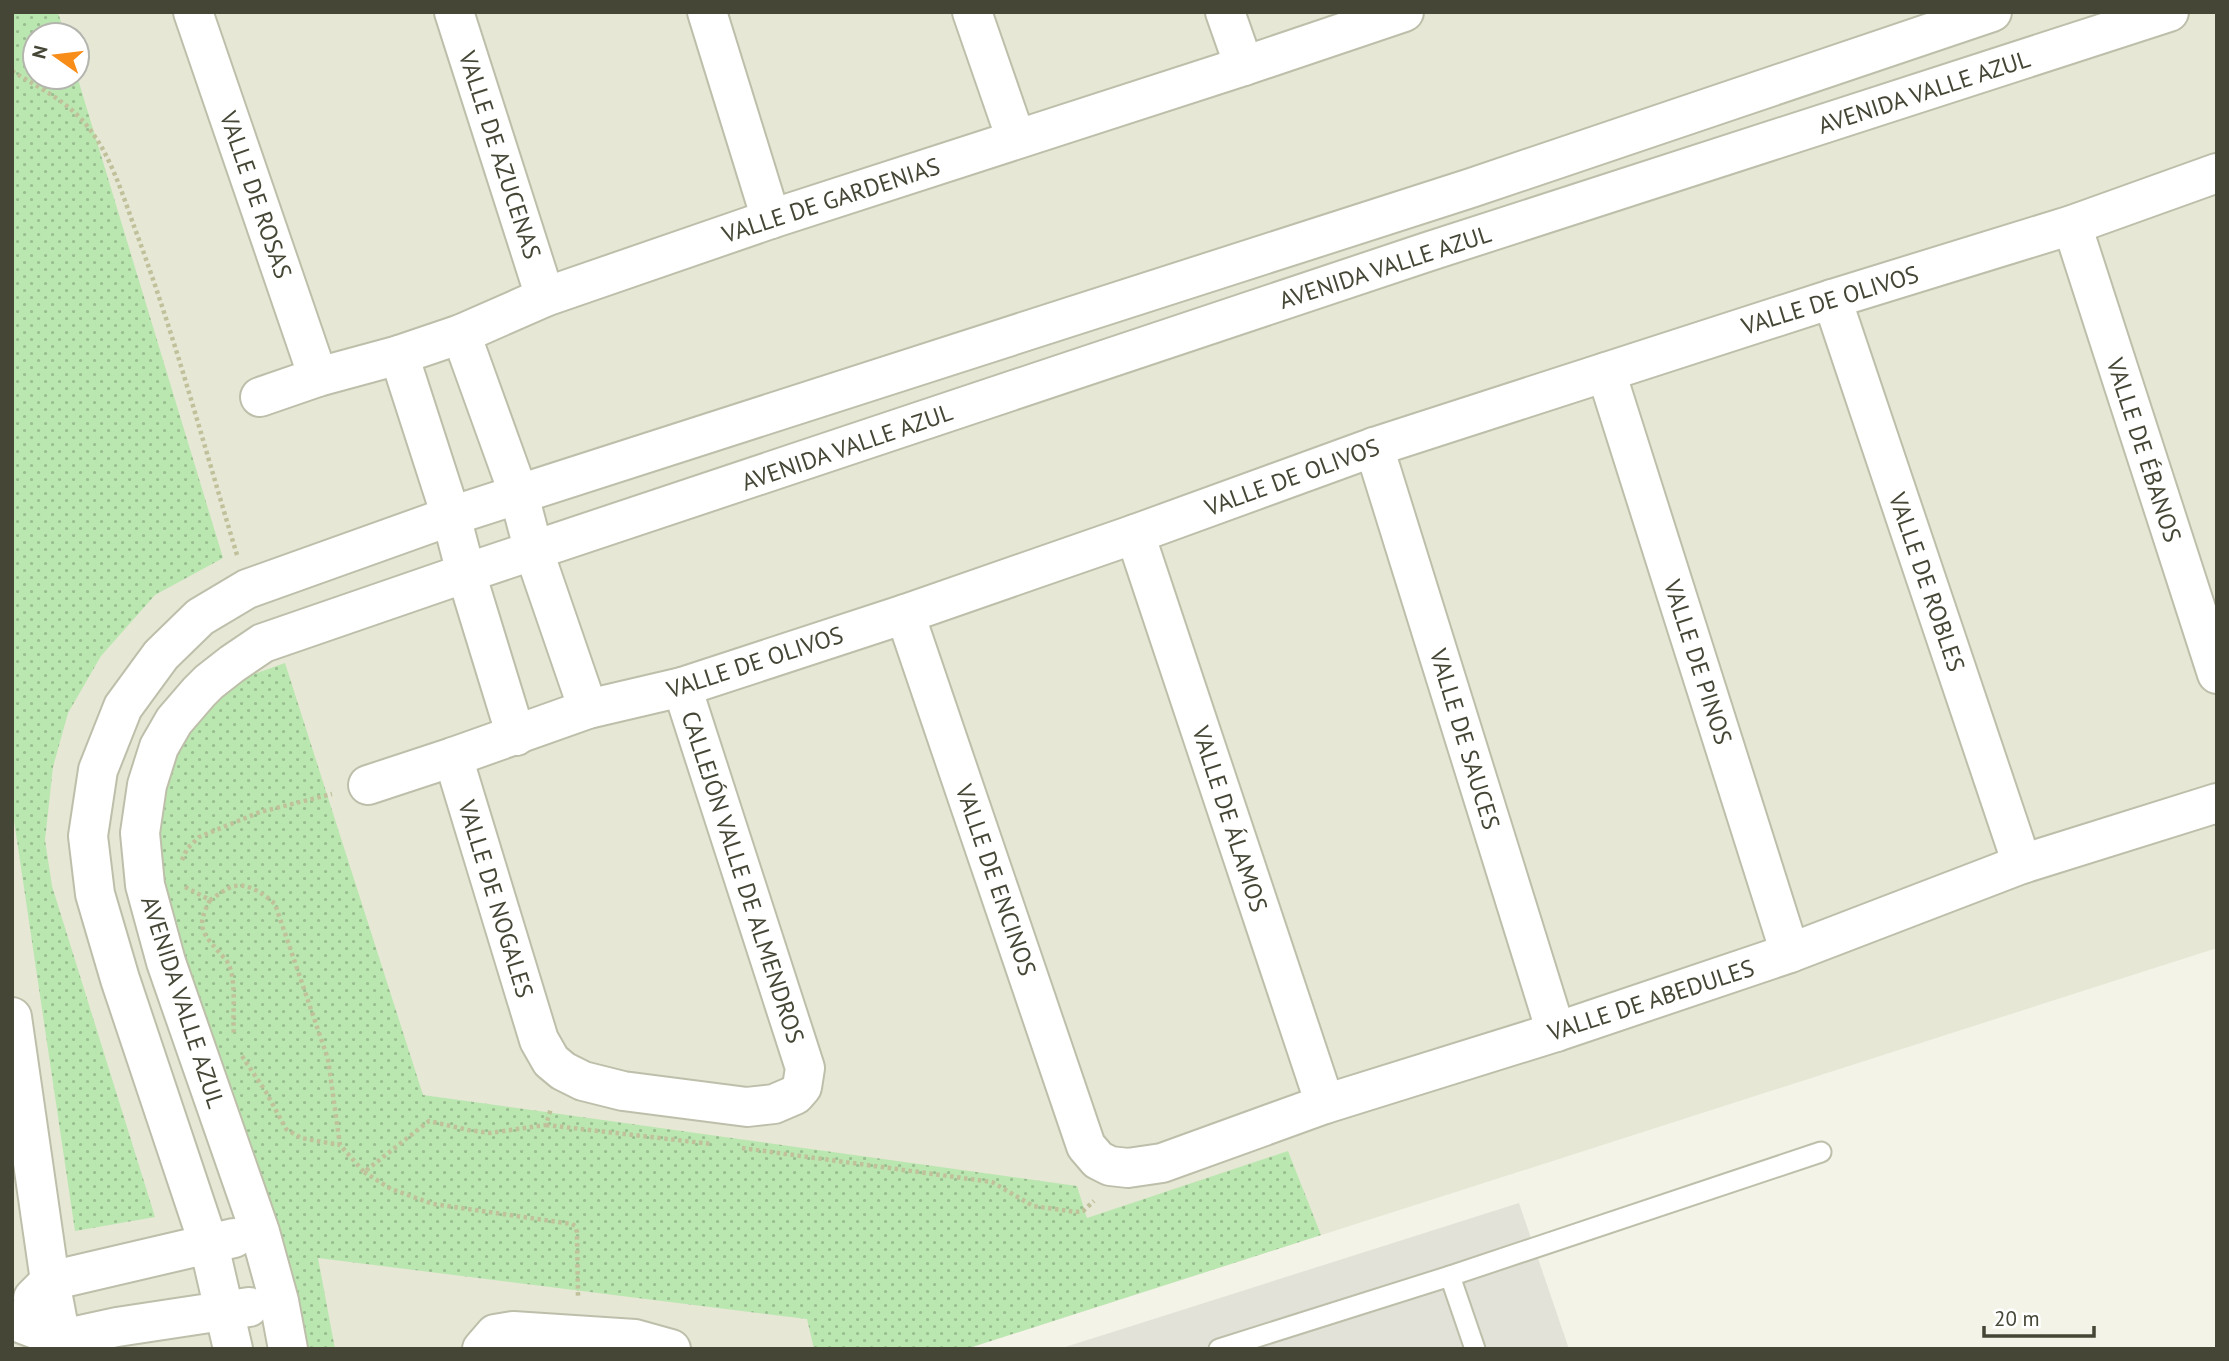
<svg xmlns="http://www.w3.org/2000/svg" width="2229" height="1361" viewBox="0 0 2229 1361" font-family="'PT Sans',sans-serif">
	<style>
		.residential { fill: #e6e7d5; fill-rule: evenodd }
		.industrial { fill: #e3e2d9 }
		.grass { fill: url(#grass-dots) }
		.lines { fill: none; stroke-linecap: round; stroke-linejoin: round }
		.service-casing { stroke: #bebfaa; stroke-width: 23 }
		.minor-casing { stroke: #bebfaa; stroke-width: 42 }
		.path { stroke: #c0c19b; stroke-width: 4.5; stroke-dasharray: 3.5 3.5; stroke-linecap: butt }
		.service { stroke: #fff; stroke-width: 19 }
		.minor { stroke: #fff; stroke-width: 38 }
		.labels { text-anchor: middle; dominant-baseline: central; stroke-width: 6; stroke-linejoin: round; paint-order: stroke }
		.street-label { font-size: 24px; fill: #464636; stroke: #fff }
	</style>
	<defs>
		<pattern id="grass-dots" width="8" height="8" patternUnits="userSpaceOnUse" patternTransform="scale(1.75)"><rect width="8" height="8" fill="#bae7b0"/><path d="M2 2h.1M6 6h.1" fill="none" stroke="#99bd90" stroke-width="1.8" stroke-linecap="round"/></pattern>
	</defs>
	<rect width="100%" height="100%" fill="#f3f3e7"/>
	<path class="residential" d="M12,12H2217V948L966,1349H12ZM35,35H77V77H35Z"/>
	<path class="industrial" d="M1519,1203L1569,1349H1059Z"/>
	<g class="grass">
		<path d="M12,12H58L65,35H35V77L77,76L223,558L155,595L101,656L68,713L53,767L45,840L52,886L155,1217L75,1231L12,807Z"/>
		<path d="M285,663L423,1095L1077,1186L1087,1218L1288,1151L1321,1235L966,1349H814L807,1319L318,1258L335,1349H299L162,892L156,846L159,795L174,755L195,720L226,684Z"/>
	</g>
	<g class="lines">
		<g class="service-casing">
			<g id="service">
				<path d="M1450,1276L1475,1349"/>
				<path d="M1219,1349L1450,1276L1821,1152"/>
			</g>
		</g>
		<g class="minor-casing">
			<g id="minor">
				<path d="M193,12L318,377"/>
				<path d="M454,12L545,297"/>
				<path d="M707,12L771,219"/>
				<path d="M972,12L1016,139"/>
				<path d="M1225,12L1244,66"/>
				<path d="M2072,225L2217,674"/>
				<path d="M1832,299L2022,864"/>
				<path d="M461,334L519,495L534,552L588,709"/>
				<path d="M399,355L451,516L466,573L516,736"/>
				<path d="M1606,372L1790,953"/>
				<path d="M260,397L318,377L399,355L461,334L545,297L771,219L1244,66L1404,12"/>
				<path d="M1374,447L1556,1032"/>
				<path d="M1135,534L1325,1104"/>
				<path d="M905,614L1086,1146L1098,1160L1110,1166L1128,1168L1162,1163L1325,1104L1556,1032L1790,953L2022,864L2217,803"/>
				<path d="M453,757L539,1040L551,1061L563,1071L583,1081L623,1091L747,1107L774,1104L795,1095L802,1087L805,1068L682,687"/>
				<path d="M368,785L453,757L588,709L682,687L905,614L1135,534L1374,447L1832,299L2072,225L2217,173"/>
				<path d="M12,1017L50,1281L63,1349"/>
				<path d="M33,1298L50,1281L234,1238"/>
				<path d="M12,1320L62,1339L117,1327L249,1307"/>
				<path d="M233,1349L209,1245L120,979L95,894L88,836L98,770L123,707L161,655L200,617L247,589L451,516L1471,188L1992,12"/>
				<path d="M288,1349L279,1301L260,1232L166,962L145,885L140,833L147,785L159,747L174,721L199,692L209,682L232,664L263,643L466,573L1427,252L2169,12"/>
				<path d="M482,1349L495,1334L513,1331L635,1339L671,1349"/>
			</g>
		</g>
		<g class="path">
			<path d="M12,71C36,86 63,99 82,120C109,149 122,193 135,229C175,336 204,446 237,555"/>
			<path d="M182,860L187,849L199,837L260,812L332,794"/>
			<path d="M185,887L210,900C217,896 227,887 235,886C249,883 265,895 275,904L328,1059L340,1145L364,1172L429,1121L468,1130L490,1133L546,1125L551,1108"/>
			<path d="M210,900C197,925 200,931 219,952C222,956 227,960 229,965C237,986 232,1012 234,1035"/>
			<path d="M242,1056L266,1092L286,1129L301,1138L340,1145"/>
			<path d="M546,1125L712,1144"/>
			<path d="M742,1148L992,1182L1033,1206L1076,1212L1083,1211L1094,1201"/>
			<path d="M364,1172L391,1189L433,1204L572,1224L575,1226L577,1232L578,1296"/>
		</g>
		<use href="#service" class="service"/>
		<use href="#minor" class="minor"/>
	</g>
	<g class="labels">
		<g class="street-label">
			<text transform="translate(1924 92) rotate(-18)">AVENIDA VALLE AZUL</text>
			<text transform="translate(500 155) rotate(72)">VALLE DE AZUCENAS</text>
			<text transform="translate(256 195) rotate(71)">VALLE DE ROSAS</text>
			<text transform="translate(831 200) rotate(-18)">VALLE DE GARDENIAS</text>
			<text transform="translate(1385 267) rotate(-18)">AVENIDA VALLE AZUL</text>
			<text transform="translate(1830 300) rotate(-17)">VALLE DE OLIVOS</text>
			<text transform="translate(847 447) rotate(-19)">AVENIDA VALLE AZUL</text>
			<text transform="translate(2144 450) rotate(72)">VALLE DE ÉBANOS</text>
			<text transform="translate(1292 477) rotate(-20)">VALLE DE OLIVOS</text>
			<text transform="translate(1927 582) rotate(71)">VALLE DE ROBLES</text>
			<text transform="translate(755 662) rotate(-18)">VALLE DE OLIVOS</text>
			<text transform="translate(1698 662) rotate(72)">VALLE DE PINOS</text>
			<text transform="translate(1465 739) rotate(73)">VALLE DE SAUCES</text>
			<text transform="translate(1230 819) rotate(72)">VALLE DE ÁLAMOS</text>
			<text transform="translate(743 877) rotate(72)">CALLEJÓN VALLE DE ALMENDROS</text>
			<text transform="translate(996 880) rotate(71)">VALLE DE ENCINOS</text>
			<text transform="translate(496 899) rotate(73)">VALLE DE NOGALES</text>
			<text transform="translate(1651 1000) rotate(-18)">VALLE DE ABEDULES</text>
			<text transform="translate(183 1002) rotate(72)">AVENIDA VALLE AZUL</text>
		</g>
	</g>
	<rect width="2229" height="1361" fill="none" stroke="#464636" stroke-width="28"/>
	<g transform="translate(56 56) rotate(284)"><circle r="33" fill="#ffffff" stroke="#b5b5af" stroke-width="2"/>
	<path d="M0-5L12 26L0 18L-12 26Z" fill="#f88d19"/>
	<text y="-10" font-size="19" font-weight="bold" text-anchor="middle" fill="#464636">N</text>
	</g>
	<path d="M1984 1326v10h110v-10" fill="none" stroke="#464636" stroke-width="3.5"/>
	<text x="1994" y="1326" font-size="21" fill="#464636" stroke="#ffffff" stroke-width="5" paint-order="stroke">20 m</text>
</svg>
